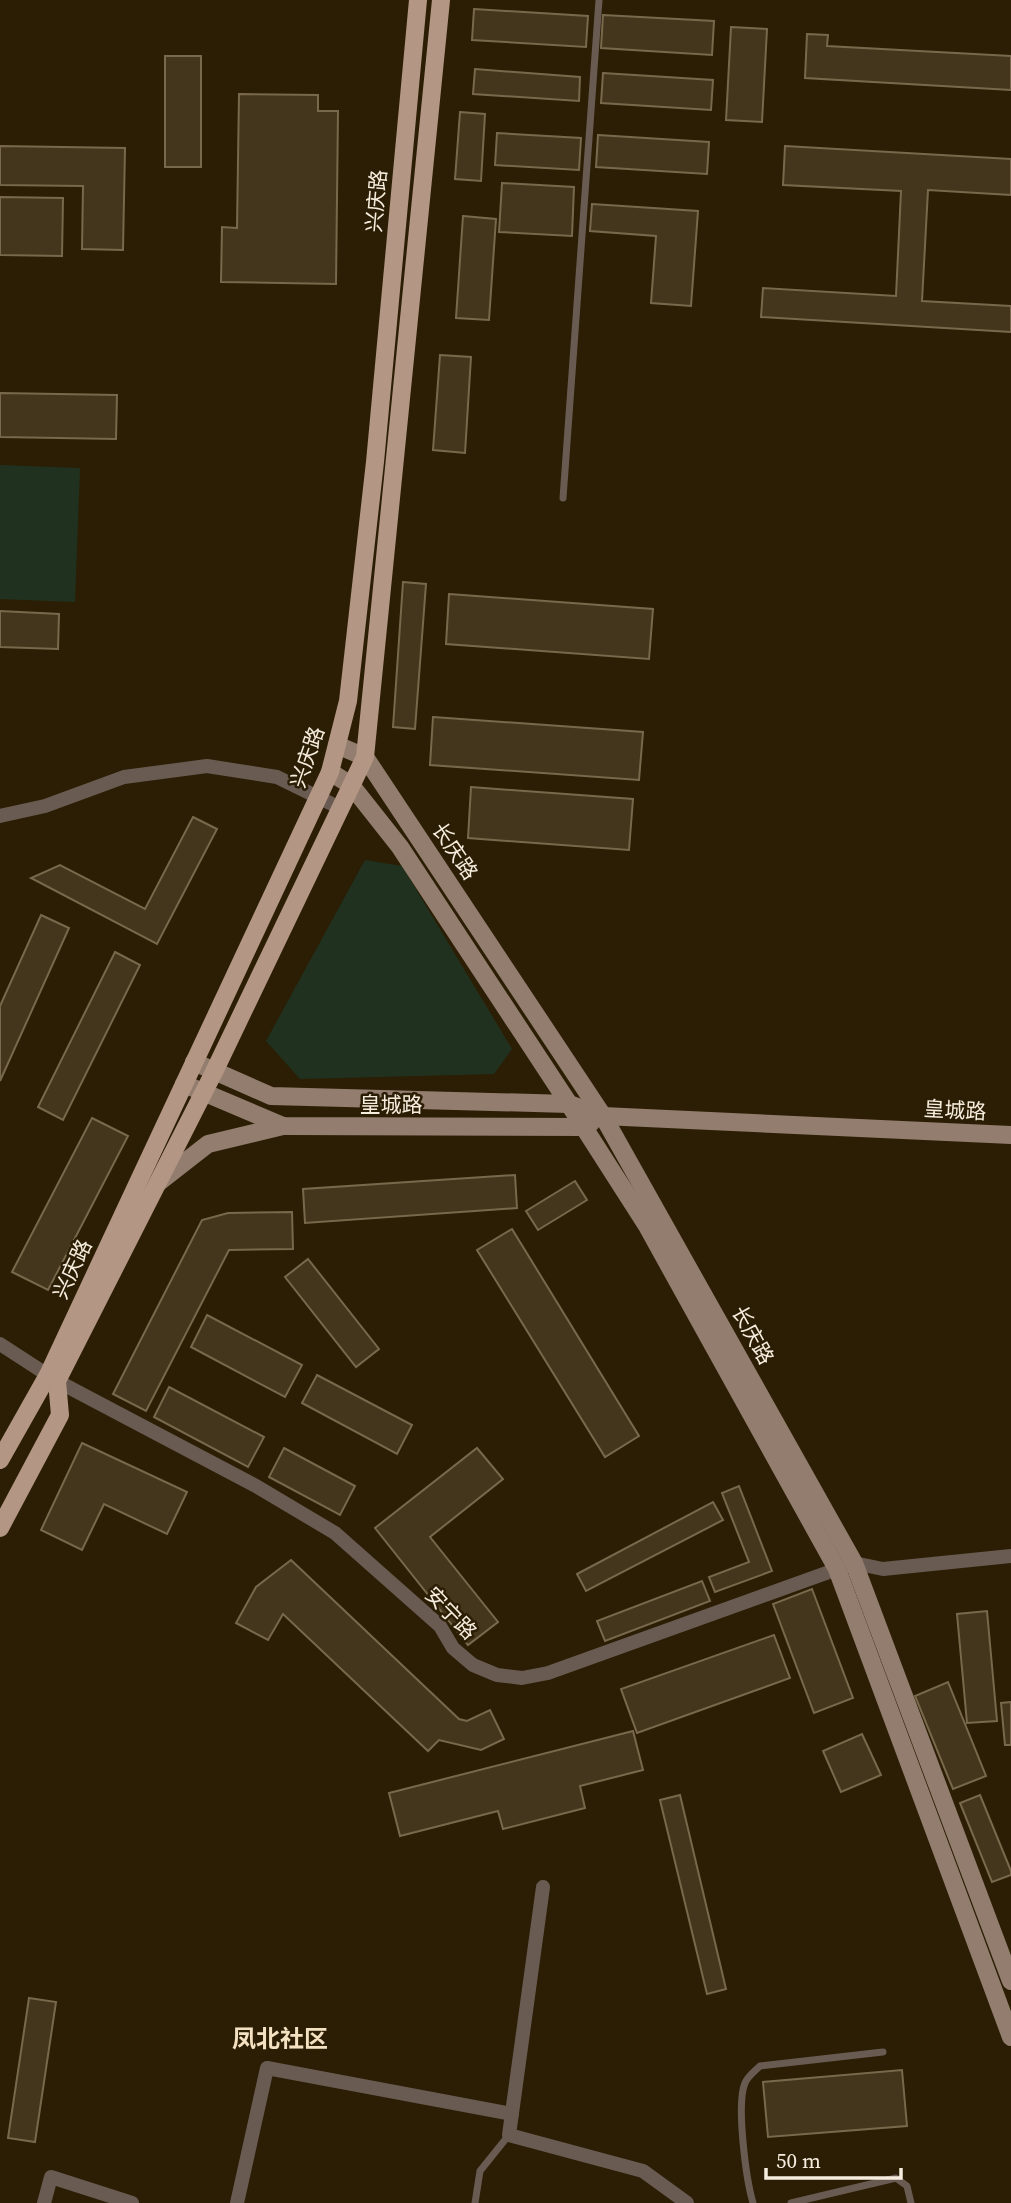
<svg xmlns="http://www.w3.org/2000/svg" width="1011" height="2203" viewBox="0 0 1011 2203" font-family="'Source Serif 4','Noto Sans SC',serif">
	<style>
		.green { fill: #20321f }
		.building { fill: #44361c; stroke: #78694d; stroke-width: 2 }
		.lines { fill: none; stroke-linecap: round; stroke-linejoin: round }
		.lane { stroke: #695b52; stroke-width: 7 }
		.street { stroke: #695b52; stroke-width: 14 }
		.secondary { stroke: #937d6e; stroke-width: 18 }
		.primary { stroke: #b39683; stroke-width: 18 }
		.labels { text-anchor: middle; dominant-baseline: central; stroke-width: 5; stroke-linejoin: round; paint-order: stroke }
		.street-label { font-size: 21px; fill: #f6edde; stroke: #2b1e04 }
		.quarter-label { font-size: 24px; font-weight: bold; fill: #f3e1c2; stroke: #2b1e04 }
	</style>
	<rect width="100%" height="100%" fill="#2b1e04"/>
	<g class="green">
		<path d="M0,465L80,468L75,602L0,599Z"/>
		<path d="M365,860L402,866L512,1049L494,1074L300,1079L266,1041Z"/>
	</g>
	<g class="building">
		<path d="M474,9L588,16L586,47L472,40Z"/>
		<path d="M603,15L714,21L712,55L601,48Z"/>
		<path d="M731,27L767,29L762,122L726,120Z"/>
		<path d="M807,34L828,35L827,46L1011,56V90L805,78Z"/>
		<rect x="165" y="56" width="36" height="111"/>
		<path d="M475,69L580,77L579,101L473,94Z"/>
		<path d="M603,73L713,80L711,110L601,103Z"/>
		<path d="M239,94L318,95V111H338L336,284L221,282L222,227L237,228Z"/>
		<path d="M460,112L485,114L481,181L455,179Z"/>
		<path d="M497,133L581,138L579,170L495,165Z"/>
		<path d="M598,135L709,142L707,174L596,167Z"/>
		<path d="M0,146L125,148L123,250L82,249L83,186L0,185Z"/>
		<path d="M785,146L1011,159V195L928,190L922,301L1011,306V332L761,317L763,288L896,296L901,191L783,185Z"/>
		<path d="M502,183L574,187L572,236L499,232Z"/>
		<path d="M0,197L63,198L62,256L0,255Z"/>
		<path d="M592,204L698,211L691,306L651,303L656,236L590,231Z"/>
		<path d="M463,216L496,219L489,320L456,318Z"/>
		<path d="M440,355L471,357L465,453L433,450Z"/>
		<path d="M0,393L117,395L116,439L0,437Z"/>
		<path d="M403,582L426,584L415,729L393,727Z"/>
		<path d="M449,594L653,609L649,659L446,644Z"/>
		<path d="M0,611L59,614L58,649L0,647Z"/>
		<path d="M433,717L643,732L639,780L430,765Z"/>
		<path d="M471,787L633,799L629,850L468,838Z"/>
		<path d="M193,817L217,829L157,944L31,878L60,865L145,909Z"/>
		<path d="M41,915L69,928L0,1081V1006Z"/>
		<path d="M115,952L140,965L63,1120L38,1107Z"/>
		<path d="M92,1118L128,1136L48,1290L12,1272Z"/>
		<path d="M515,1175L517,1208L305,1223L303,1189Z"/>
		<path d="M575,1181L587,1200L538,1230L526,1211Z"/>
		<path d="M292,1212L293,1249L229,1250L146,1411L113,1394L202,1220L228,1213Z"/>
		<path d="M512,1229L639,1436L605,1457L477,1250Z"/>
		<path d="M308,1259L379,1349L356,1367L285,1277Z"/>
		<path d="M207,1315L302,1365L285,1397L191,1347Z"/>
		<path d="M317,1375L412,1425L397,1454L302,1403Z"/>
		<path d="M169,1387L264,1437L248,1467L154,1417Z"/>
		<path d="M82,1443L187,1492L167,1534L104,1504L82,1550L41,1530Z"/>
		<path d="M284,1448L355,1486L340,1515L269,1477Z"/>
		<path d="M477,1448L503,1479L430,1537L498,1622L468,1645L375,1528Z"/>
		<path d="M739,1486L772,1571L715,1592L709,1577L749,1562L722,1493Z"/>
		<path d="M713,1502L723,1520L586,1591L577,1574Z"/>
		<path d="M291,1560L459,1719L467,1721L490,1710L504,1739L481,1750L439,1740L428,1751L283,1614L268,1640L236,1623L256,1587Z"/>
		<path d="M702,1581L710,1601L605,1641L597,1621Z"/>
		<path d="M812,1589L853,1698L814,1713L773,1604Z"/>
		<path d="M987,1611L997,1721L967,1723L957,1614Z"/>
		<path d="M774,1635L790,1678L637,1733L621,1689Z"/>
		<path d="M948,1682L986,1776L953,1789L915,1696Z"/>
		<path d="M1011,1702V1745H1005L1001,1703Z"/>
		<path d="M633,1731L643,1770L580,1786L585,1808L503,1829L498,1811L400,1836L389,1793Z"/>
		<path d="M862,1734L881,1775L841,1792L823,1751Z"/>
		<path d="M680,1795L726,1989L707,1994L660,1800Z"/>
		<path d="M980,1795L1011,1871V1875L992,1882L960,1803Z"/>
		<path d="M29,1998L56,2002L35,2142L8,2138Z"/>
		<path d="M902,2070L907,2126L768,2137L763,2082Z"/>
	</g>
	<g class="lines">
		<g class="lane">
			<path d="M563,498L599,0"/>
			<path d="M475,2203L480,2171L509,2135"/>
			<path d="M753,2203C746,2179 736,2104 745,2083C748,2076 755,2071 760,2066L883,2052"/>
			<path d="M791,2203L896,2178L907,2186L911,2203"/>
		</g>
		<g class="street">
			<path d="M0,816L45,806L124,777L207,766L277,777L340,808"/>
			<path d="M0,1344L57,1381L256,1486L335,1533L440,1626L453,1648L473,1665L497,1675L522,1678L548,1673L854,1563L883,1569L1011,1556"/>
			<path d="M543,1887L509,2135L643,2171L687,2203"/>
			<path d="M44,2203L51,2177L132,2203"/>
			<path d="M237,2203L267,2068L512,2114"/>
		</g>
		<g class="secondary">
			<path d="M337,745L365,757L603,1116L854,1563L1011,1981"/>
			<path d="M330,772L351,785L400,847L569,1104L647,1226L837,1569L1011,2037"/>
			<path d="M194,1062L271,1096L569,1104L603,1116L1011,1135"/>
			<path d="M184,1084L283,1126L584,1127L591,1123"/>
			<path d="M158,1183L208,1144L283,1126"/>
		</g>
		<g class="primary">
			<path d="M0,1460L48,1375L330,772L348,701L375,462L418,0"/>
			<path d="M0,1528L60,1415L57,1381L214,1072L365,757L441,0"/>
		</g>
	</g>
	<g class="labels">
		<g class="street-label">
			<text transform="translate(376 201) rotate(-85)">兴庆路</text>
			<text transform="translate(307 757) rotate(-71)">兴庆路</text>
			<text transform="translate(455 851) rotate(56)">长庆路</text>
			<text x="391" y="1104">皇城路</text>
			<text transform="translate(955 1110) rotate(3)">皇城路</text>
			<text transform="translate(72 1269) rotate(-65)">兴庆路</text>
			<text transform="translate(753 1335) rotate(61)">长庆路</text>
			<text transform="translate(451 1613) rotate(46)">安宁路</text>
		</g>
		<g class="quarter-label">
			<text x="280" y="2038">凤北社区</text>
		</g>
	</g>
	<path d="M766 2168v10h135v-10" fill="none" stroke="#f6edde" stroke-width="3.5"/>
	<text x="776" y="2168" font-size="21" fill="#f6edde" stroke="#2b1e04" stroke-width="5" paint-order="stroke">50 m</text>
</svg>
